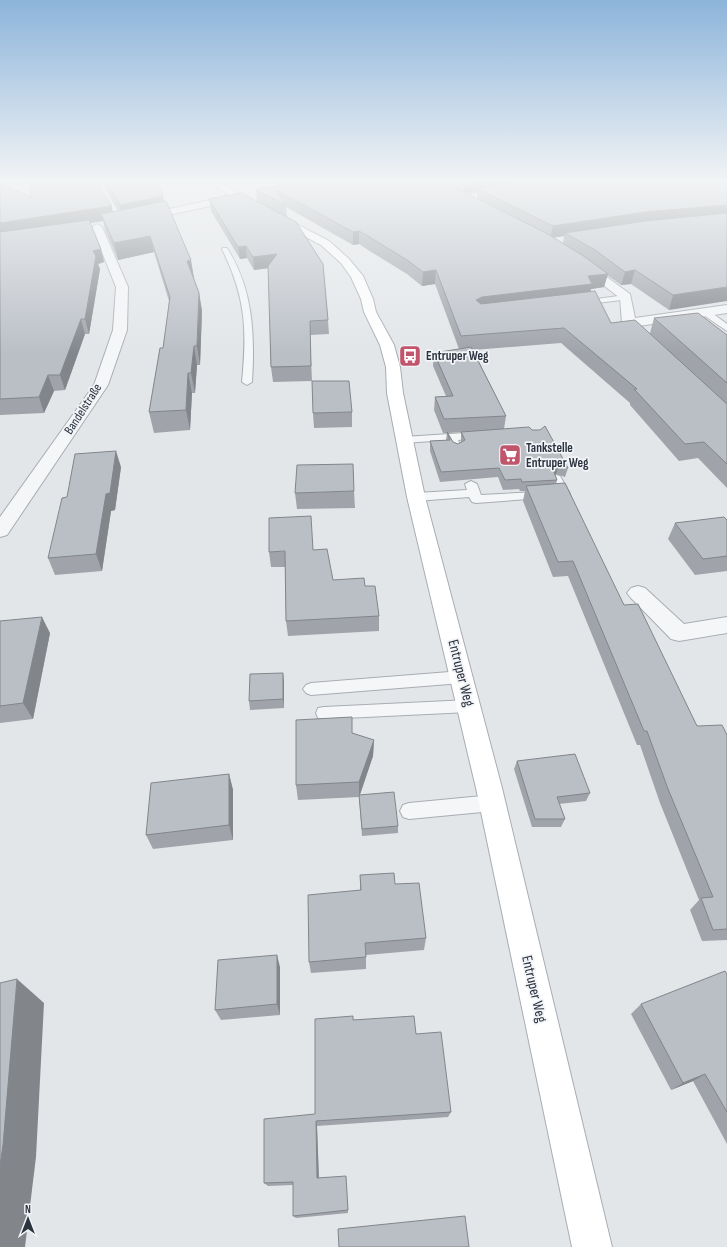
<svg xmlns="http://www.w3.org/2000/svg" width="727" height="1247" viewBox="0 0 727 1247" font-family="'Sofia Sans Condensed',sans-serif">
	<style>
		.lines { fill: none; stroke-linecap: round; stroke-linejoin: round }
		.lane-casing { stroke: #a8adb3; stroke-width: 2 }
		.street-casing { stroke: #a8adb3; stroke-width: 2 }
		.secondary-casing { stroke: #a8adb3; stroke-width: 2 }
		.lane { fill: #f5f6f8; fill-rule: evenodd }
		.street { fill: #f5f6f8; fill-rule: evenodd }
		.secondary { fill: #fff; fill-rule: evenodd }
		.wall { fill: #a0a4aa; fill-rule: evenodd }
		.shaded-wall { fill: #82868b }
		.building { fill: #babfc6; stroke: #82868b }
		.labels { text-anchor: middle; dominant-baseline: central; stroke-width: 3.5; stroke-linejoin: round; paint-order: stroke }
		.far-poi-label { font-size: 13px; font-weight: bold; fill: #2c3440; stroke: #f2f4f7; text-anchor: start }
		.far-street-label { font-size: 13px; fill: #2c3440; stroke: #f2f4f7 }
		.street-label { font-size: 15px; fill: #2c3440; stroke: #f2f4f7 }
	</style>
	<rect width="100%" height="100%" fill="#e3e6e9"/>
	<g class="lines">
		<g class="lane-casing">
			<g id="lane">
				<path d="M99,187L104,188L124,222L123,223L118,222Z"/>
				<path d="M223,248H227C253,289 255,334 252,382L247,385L242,382C247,329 246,298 222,249Z"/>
				<path d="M626,295L630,297L629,299L581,305L577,303L581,301Z"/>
				<path d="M702,310H708L727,324V331L702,314Z"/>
				<path d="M480,432L485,435L484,437L458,440L460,445L455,448L451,447L448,440L404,443L399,440L404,437Z"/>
				<path d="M556,475L560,476L570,494L568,496L476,503L472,502L469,497L416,501L410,497L416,493L467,490L465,484L471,481L477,484L481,495L557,491L550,478Z"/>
				<path d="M462,671L467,673L470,677L467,681L462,683L311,695L306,693L303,689L306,685L311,683Z"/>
				<path d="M469,700L474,702L477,706L474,710L469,712L324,719L318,718L316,713L318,708L324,707Z"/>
				<path d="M493,795L499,797L502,803L499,809L493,811L409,819L403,817L400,811L403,805L409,803Z"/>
			</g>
		</g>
		<g class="street-casing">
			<g id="street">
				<path d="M548,180H563L559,183L463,202L458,199L463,196Z"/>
				<path d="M238,194L241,195V199L142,221L137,218L142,215Z"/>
				<path d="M97,224L102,227L128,287L127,330L108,385L7,535L0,537V517L94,385L113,330L116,287L92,227Z"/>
				<path d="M581,260L585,261L630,294L635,318L727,305V313L639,326L655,342L653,345H643L622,323L620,298L577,265L575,263Z"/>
				<path d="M638,586L645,588L684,624L727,617V633L679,641L671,639L631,598L627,593L631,588Z"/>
			</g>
		</g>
		<g class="secondary-casing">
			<path id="secondary" d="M208,180H217L237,193L329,241L349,259L363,276L373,299L376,312L394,345L400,367L403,393L425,497L502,788L612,1247H572L476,788L407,497L387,393L386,367L380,345L364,312L361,299L351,277L341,263L321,245L231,197Z"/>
		</g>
		<use href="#lane" class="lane"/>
		<use href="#street" class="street"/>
		<use href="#secondary" class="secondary"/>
	</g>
	<g class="wall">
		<path d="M29,180H156L194,278L199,293L202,311L200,365H197L195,393H192L190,430L154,433L149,412L163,348L169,301L154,252L118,260L105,230L103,221L90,223L101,249L104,262L98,264L100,269L89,334H85L65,390L54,391L44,413L0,415V184L31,197ZM96,180L101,181L119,211L113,212Z"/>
		<path d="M276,180H727L669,310L631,284L621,285L607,275L604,287L591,289L590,291L611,323L650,333L654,318L727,335V488L698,458L679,461L630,405V403L561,343L473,350L506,416L504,429L568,468L565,477L556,474H555L557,480L556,484L624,605L697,726L727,735V940L702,941L690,910L699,900L660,803L640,745H637L568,576L553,577L523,501L525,491H520L519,489L503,490L498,477L440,482L430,451V441L446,440L447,433H443L434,410L435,397L446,396L433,366L434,353L459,349L435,284L422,286L407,274L368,250L359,244L353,245L286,207L287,217L328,320L329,334L310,335L312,381L273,382L271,367L268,268L254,270L247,258L240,259L211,211L209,199L257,202L256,190L277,186ZM477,192V199L467,194ZM564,236L563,243L553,238ZM461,432V442L458,444L453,442L448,433Z"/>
		<path d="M352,412V427L314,428L313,413Z"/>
		<path d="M121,467L115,510L111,511L102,571L55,575L48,558L67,497Z"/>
		<path d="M354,491L355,508L297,509L295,493Z"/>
		<path d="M727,520V571L695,575L668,539L675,523Z"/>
		<path d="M313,550L333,580L365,586L379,616V631L288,636L286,621L285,567H271L269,552Z"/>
		<path d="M0,621L50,633L33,719L0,723Z"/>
		<path d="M284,681V708L250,710L249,701Z"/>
		<path d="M352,733L374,740L373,756L360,795L398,826V833L362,836L359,797L298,800L296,785Z"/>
		<path d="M517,761L590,793L586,801L559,804L565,819L561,827H532L514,769Z"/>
		<path d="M229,774L233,790V840L153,849L146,835Z"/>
		<path d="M360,875L395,884L426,938L424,950L366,955V969L311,973L309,962L360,890Z"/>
		<path d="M280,967V1015L221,1020L215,1010Z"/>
		<path d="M727,974V1144L693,1081L671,1090L631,1014L641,1004Z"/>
		<path d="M353,1020L416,1034L451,1112L448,1117L317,1126L319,1178L346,1179L348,1213L296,1218L293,1216V1185L268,1186L264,1183L315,1114Z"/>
	</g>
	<g class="shaded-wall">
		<path d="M482,180H542L478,189L477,192L464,194L465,183Z"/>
		<path d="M163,196L165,208L123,217L120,205Z"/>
		<path d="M727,205V217L565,233L564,236L550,238L553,226L645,212Z"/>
		<path d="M112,206L114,219L101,214L103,221L0,237V223Z"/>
		<path d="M359,231V244L353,245V232Z"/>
		<path d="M150,236L154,252L118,260L114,243Z"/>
		<path d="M246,246L247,258L240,259L238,247Z"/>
		<path d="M101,249L104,262L98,264L100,269L89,334L85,319L93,251Z"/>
		<path d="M277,254L278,267L254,270L253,257Z"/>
		<path d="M191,260L194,278H190L187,261Z"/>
		<path d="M436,270L435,284L422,286L423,272Z"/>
		<path d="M635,270L631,284L621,285L625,272Z"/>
		<path d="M608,274L604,287L591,289L589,298L480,312L476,300L482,297L588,276Z"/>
		<path d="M727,287V301L669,310L673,295Z"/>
		<path d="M199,293L202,311L200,365L197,346Z"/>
		<path d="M81,319L85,334L65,390L60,375Z"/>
		<path d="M194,346L197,365L195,393L191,373Z"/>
		<path d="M188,373L192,393L190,430L186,410Z"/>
		<path d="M48,375L54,391L44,413L39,397Z"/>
		<path d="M116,451L121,467L115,510L111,511L102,571L96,554L106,494Z"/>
		<path d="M559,464L556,474L549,477L552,467Z"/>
		<path d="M42,617L50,633L33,719L23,703Z"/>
		<path d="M283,673L284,681V708L283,699Z"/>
		<path d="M374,740L373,756L359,797V782Z"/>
		<path d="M229,774L233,790V840L229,825Z"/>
		<path d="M277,955L280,967V1015L277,1004Z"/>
		<path d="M17,979L44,1003L36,1157L25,1247H0V1166Z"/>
		<path d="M705,1074L693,1081L671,1090L683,1083Z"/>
		<path d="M316,1121L317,1126L319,1182L317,1178Z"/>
	</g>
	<g class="building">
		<path d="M29,180H96L112,206L0,223V184L31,197Z"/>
		<path d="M105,180H156L163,196L120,205Z"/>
		<path d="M284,180H429L460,190L546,233L585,257L608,274L588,276L592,284L482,297L476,300L481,304L595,291L611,323L635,320L727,404V464L704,442L685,444L634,389H637L564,328L461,336L436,270L423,272L407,260L368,236L359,231L353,232L276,190L286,205L256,190L291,183Z"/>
		<path d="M456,180H482L465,183Z"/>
		<path d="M526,180H727V205L645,212L553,226L478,189Z"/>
		<path d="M241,193L296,222L323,264L328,320L310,321L311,366L271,367L268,266L277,254L253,257L246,246L238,247L209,199Z"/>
		<path d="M166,201L191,260L187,261L199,293L197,346H194L191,373H188L186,410L149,412L160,348H163L170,297L150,236L114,243L101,214Z"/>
		<path d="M727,213V287L673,295L635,270L625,272L595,250L565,233L646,221Z"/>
		<path d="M89,220L101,249L93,251L96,256L85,319H81L60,375H48L39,397L0,399V232Z"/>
		<path d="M698,313L727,335V383L654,318Z"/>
		<path d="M471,347L506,416L444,419L435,397L453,396L434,353Z"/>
		<path d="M312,381H349L352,412L313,413Z"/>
		<path d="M545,426L568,468L559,464L552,467L557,480L522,482L521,479L505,480L499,468L441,472L430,441L450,440L447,432L453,442L458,444L465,440L461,432L529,427L532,430H540Z"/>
		<path d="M116,451L110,493L106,494L96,554L48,558L62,498L67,497L75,454Z"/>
		<path d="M353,464L354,491L295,493L297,465Z"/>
		<path d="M565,483L624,605L638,604L697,726L722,725L727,735V929L713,930L701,898L713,897L668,789L647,731H644L573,561L558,562L526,486Z"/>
		<path d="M311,516L313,550L327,549L333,580L364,578L365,586H375L379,616L286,621L285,551L269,552V518Z"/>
		<path d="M724,517L727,520V556L703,559L675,523Z"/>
		<path d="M42,617L23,703L0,706V621Z"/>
		<path d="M283,673V699L249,701L250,674Z"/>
		<path d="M352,717V733L374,740L359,782L296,785V720Z"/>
		<path d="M575,754L590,793L557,797L565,819H535L517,761Z"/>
		<path d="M229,774V825L146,835L151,783Z"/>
		<path d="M394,792L398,826L362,829L359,795Z"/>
		<path d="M394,873L395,884L419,883L426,938L365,943L366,957L309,962L308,895L361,890L360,875Z"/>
		<path d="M277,955V1004L215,1010L218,960Z"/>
		<path d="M725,971L727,974V1112L705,1074L683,1083L641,1004Z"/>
		<path d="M17,979L3,1145L0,1166V983Z"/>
		<path d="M353,1016V1020L414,1016L416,1034L441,1032L451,1112L316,1121L317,1178L346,1176L348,1210L293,1216V1182L264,1183V1119L315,1114V1019Z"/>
		<path d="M465,1216L469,1247H339L338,1229Z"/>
	</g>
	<linearGradient id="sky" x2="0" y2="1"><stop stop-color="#8cb4da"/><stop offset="0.51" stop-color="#f2f4f5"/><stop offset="1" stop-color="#f2f4f5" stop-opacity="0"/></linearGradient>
	<rect width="727" height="354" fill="url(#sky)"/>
	<defs>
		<g id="bus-square" transform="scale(1.15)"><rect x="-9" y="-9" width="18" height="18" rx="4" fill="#c0566b" stroke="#f2f4f7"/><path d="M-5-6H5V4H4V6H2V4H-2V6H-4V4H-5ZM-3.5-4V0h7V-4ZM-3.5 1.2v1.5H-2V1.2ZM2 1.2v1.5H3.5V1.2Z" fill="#fff"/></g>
		<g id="supermarket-square" transform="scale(1.15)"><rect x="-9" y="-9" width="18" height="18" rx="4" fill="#c0566b" stroke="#f2f4f7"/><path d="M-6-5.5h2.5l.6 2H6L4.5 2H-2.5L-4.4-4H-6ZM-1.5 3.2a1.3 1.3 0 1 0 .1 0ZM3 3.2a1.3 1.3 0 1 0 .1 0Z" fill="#fff"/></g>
	</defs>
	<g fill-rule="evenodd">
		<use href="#bus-square" x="410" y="356"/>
		<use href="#supermarket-square" x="510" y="455"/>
	</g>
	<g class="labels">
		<g class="far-poi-label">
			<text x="426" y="356">Entruper Weg</text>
			<text x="526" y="448">Tankstelle<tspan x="526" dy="15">Entruper Weg</tspan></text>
		</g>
		<g class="far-street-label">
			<text transform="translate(83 409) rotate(-57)">Bandelstraße</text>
		</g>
		<g class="street-label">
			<text transform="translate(461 673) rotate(76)">Entruper Weg</text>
			<text transform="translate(534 989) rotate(77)">Entruper Weg</text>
		</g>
	</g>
	<g transform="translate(28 1219)" stroke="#f2f4f7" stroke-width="3" paint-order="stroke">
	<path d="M0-3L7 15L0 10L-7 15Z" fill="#2c3440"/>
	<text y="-6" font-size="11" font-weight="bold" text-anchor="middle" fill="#2c3440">N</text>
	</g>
</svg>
